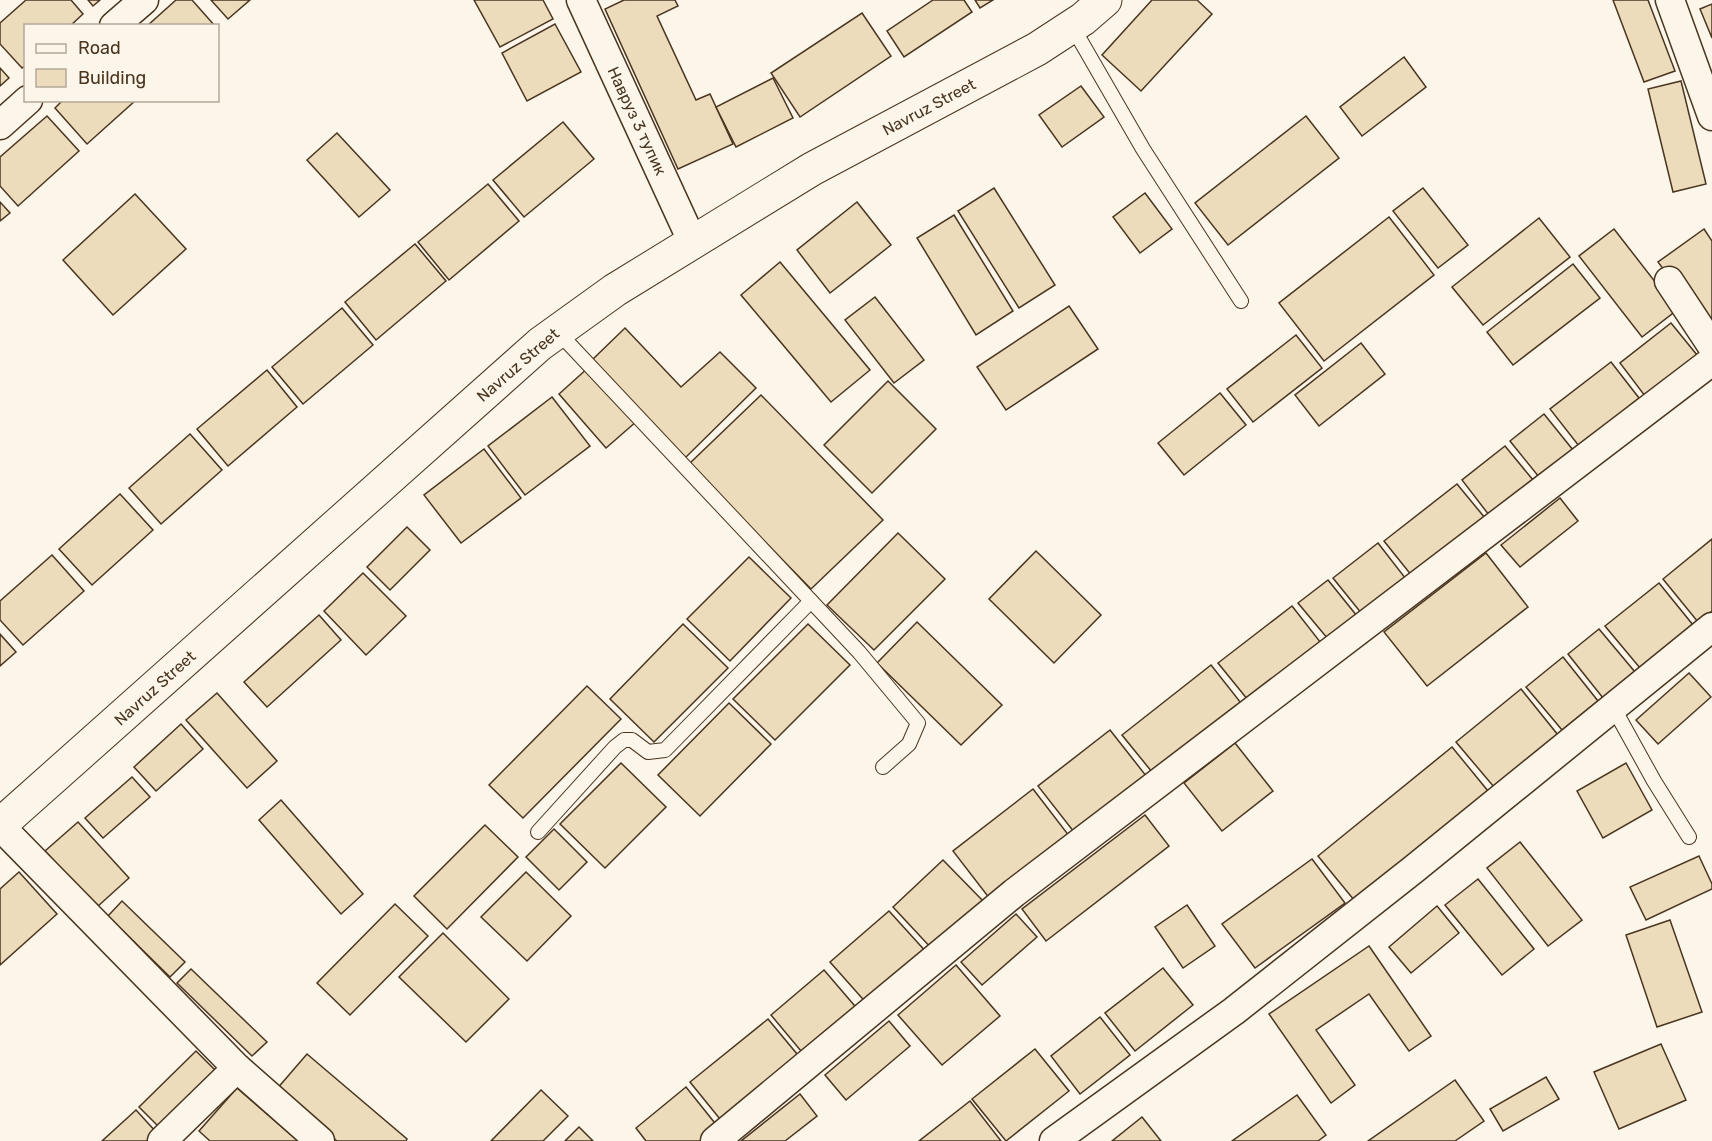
<svg xmlns="http://www.w3.org/2000/svg" width="1712" height="1141" viewBox="0 0 1712 1141" font-family="Rubik,sans-serif">
	<style>
		.building { fill: #ecdcbc; stroke: #4a3520; stroke-width: 1.5 }
		.lines { fill: none; stroke-linecap: round; stroke-linejoin: round }
		.lane-casing { stroke: #4a3520; stroke-width: 16 }
		.street-casing { stroke: #4a3520; stroke-width: 31 }
		.secondary-casing { stroke: #4a3520; stroke-width: 35 }
		.lane { stroke: #fbf6e9; stroke-width: 14 }
		.street { stroke: #fbf6e9; stroke-width: 28 }
		.secondary { stroke: #fbf6e9; stroke-width: 33 }
		.labels { text-anchor: middle; dominant-baseline: central; stroke-width: 4.5; stroke-linejoin: round; paint-order: stroke }
		.street-label { font-size: 16px; fill: #4a3520; stroke: #fbf6e9 }
	</style>
	<rect width="100%" height="100%" fill="#fbf6e9"/>
	<g class="building">
		<path d="M26,0H71L83,14L70,26H26V65L22,68L0,44V23Z"/>
		<path d="M88,0H100L93,6Z"/>
		<path d="M176,0H192L215,26H147Z"/>
		<path d="M211,0H250L228,19Z"/>
		<path d="M474,0H543L553,19L500,47Z"/>
		<path d="M624,0H675L678,6L657,16L696,100L710,94L733,144L678,169L605,9Z"/>
		<path d="M933,0H964L972,12L904,57L887,31Z"/>
		<path d="M975,0H993L980,8Z"/>
		<path d="M1152,0H1197L1212,14L1141,91L1102,55Z"/>
		<path d="M1613,0H1648L1675,71L1644,82Z"/>
		<path d="M1712,4V38L1700,9Z"/>
		<path d="M862,13L891,56L800,117L771,73Z"/>
		<path d="M555,24L581,72L527,101L502,53Z"/>
		<path d="M1404,57L1426,87L1362,136L1340,107Z"/>
		<path d="M0,68L9,78L0,86Z"/>
		<path d="M773,78L793,118L736,147L716,107Z"/>
		<path d="M1681,81L1706,184L1673,192L1648,89Z"/>
		<path d="M1081,86L1104,117L1062,147L1039,115Z"/>
		<path d="M63,100H136L87,144L55,108Z"/>
		<path d="M47,116L79,151L18,206L0,186V157Z"/>
		<path d="M1306,116L1339,158L1228,245L1195,203Z"/>
		<path d="M563,122L594,159L524,217L493,180Z"/>
		<path d="M337,133L390,190L359,217L307,160Z"/>
		<path d="M488,184L519,221L449,280L418,242Z"/>
		<path d="M994,188L1055,285L1019,308L958,211Z"/>
		<path d="M1423,188L1468,245L1438,268L1393,211Z"/>
		<path d="M1145,193L1172,229L1140,253L1113,217Z"/>
		<path d="M135,194L186,249L113,315L63,260Z"/>
		<path d="M0,202L10,213L0,221Z"/>
		<path d="M857,202L891,245L830,293L797,250Z"/>
		<path d="M954,215L1013,311L976,335L917,238Z"/>
		<path d="M1389,217L1434,275L1324,361L1279,303Z"/>
		<path d="M1539,218L1570,257L1483,325L1452,287Z"/>
		<path d="M1614,229L1677,310L1642,337L1579,256Z"/>
		<path d="M1704,229L1712,241V317L1703,323L1658,262Z"/>
		<path d="M415,244L446,281L376,340L345,302Z"/>
		<path d="M780,262L870,370L831,402L741,295Z"/>
		<path d="M1573,264L1600,298L1513,365L1487,332Z"/>
		<path d="M875,297L924,360L894,383L845,320Z"/>
		<path d="M1069,306L1098,349L1006,410L977,367Z"/>
		<path d="M342,308L373,345L303,404L272,367Z"/>
		<path d="M1671,323L1697,355L1645,396L1620,363Z"/>
		<path d="M625,328L681,387L720,352L756,388L685,458L591,361Z"/>
		<path d="M1296,335L1322,368L1253,422L1227,389Z"/>
		<path d="M1361,343L1385,374L1319,426L1295,395Z"/>
		<path d="M1611,362L1639,398L1579,446L1550,409Z"/>
		<path d="M589,367L637,421L606,448L559,394Z"/>
		<path d="M267,370L297,407L228,466L197,429Z"/>
		<path d="M888,381L936,429L872,493L824,445Z"/>
		<path d="M1220,393L1246,425L1184,475L1158,443Z"/>
		<path d="M761,395L883,520L811,589L689,464Z"/>
		<path d="M552,397L590,446L525,495L488,446Z"/>
		<path d="M1544,414L1573,450L1539,477L1510,441Z"/>
		<path d="M190,434L222,470L161,524L129,488Z"/>
		<path d="M1505,446L1533,480L1489,515L1462,480Z"/>
		<path d="M484,449L521,498L461,543L424,495Z"/>
		<path d="M1457,484L1485,518L1412,576L1384,541Z"/>
		<path d="M120,494L153,530L92,585L59,549Z"/>
		<path d="M1560,498L1578,521L1520,567L1501,545Z"/>
		<path d="M407,527L430,550L390,590L367,567Z"/>
		<path d="M898,533L945,579L874,650L827,605Z"/>
		<path d="M1712,539V611L1698,622L1663,579Z"/>
		<path d="M1378,543L1406,579L1362,614L1333,578Z"/>
		<path d="M1036,551L1101,615L1054,663L989,599Z"/>
		<path d="M1486,553L1528,607L1427,686L1384,632Z"/>
		<path d="M52,555L84,591L23,645L0,620V601Z"/>
		<path d="M749,557L791,598L730,661L687,619Z"/>
		<path d="M363,573L406,616L366,655L324,611Z"/>
		<path d="M1328,580L1357,616L1328,639L1298,603Z"/>
		<path d="M1659,583L1693,625L1640,668L1605,626Z"/>
		<path d="M1292,606L1321,643L1248,700L1218,663Z"/>
		<path d="M319,615L341,640L267,707L244,682Z"/>
		<path d="M917,622L1002,705L961,745L877,663Z"/>
		<path d="M683,624L728,668L654,742L610,699Z"/>
		<path d="M808,624L850,665L775,740L733,699Z"/>
		<path d="M1599,629L1635,672L1603,698L1568,654Z"/>
		<path d="M0,634L16,652L0,666Z"/>
		<path d="M1563,657L1598,701L1562,730L1526,687Z"/>
		<path d="M1211,665L1241,703L1152,772L1122,735Z"/>
		<path d="M1689,673L1711,697L1658,744L1636,720Z"/>
		<path d="M587,686L621,719L523,818L489,785Z"/>
		<path d="M1521,689L1558,735L1494,787L1456,742Z"/>
		<path d="M217,693L277,761L247,788L186,720Z"/>
		<path d="M729,703L771,744L700,816L658,775Z"/>
		<path d="M181,724L203,749L156,791L134,767Z"/>
		<path d="M1110,730L1147,777L1074,832L1038,786Z"/>
		<path d="M1235,743L1273,791L1222,831L1184,783Z"/>
		<path d="M1452,747L1488,791L1354,900L1318,856Z"/>
		<path d="M621,763L666,807L605,868L560,824Z"/>
		<path d="M1626,763L1652,810L1603,838L1577,791Z"/>
		<path d="M132,777L150,797L103,838L85,818Z"/>
		<path d="M1033,789L1070,837L990,899L953,851Z"/>
		<path d="M281,800L363,894L341,914L259,820Z"/>
		<path d="M1145,815L1169,846L1046,941L1022,909Z"/>
		<path d="M78,822L129,878L97,907L45,851Z"/>
		<path d="M485,825L518,857L447,929L414,896Z"/>
		<path d="M554,829L587,862L559,890L526,857Z"/>
		<path d="M1520,842L1582,920L1548,946L1487,868Z"/>
		<path d="M1699,856L1712,884V889L1646,920L1630,887Z"/>
		<path d="M1312,859L1345,903L1255,968L1222,924Z"/>
		<path d="M943,860L984,902L933,950L893,907Z"/>
		<path d="M19,872L57,914L0,965V889Z"/>
		<path d="M526,872L571,916L527,961L481,917Z"/>
		<path d="M1478,879L1534,949L1502,975L1445,905Z"/>
		<path d="M122,901L185,962L170,977L108,916Z"/>
		<path d="M395,904L428,936L350,1015L317,983Z"/>
		<path d="M1187,905L1215,946L1183,968L1155,927Z"/>
		<path d="M1437,906L1459,933L1411,973L1389,947Z"/>
		<path d="M889,911L928,954L869,1006L830,962Z"/>
		<path d="M1016,914L1037,937L982,985L961,962Z"/>
		<path d="M1670,920L1702,1012L1657,1027L1626,935Z"/>
		<path d="M443,933L509,999L466,1042L399,977Z"/>
		<path d="M1369,946L1431,1036L1409,1051L1369,994L1316,1030L1355,1085L1331,1103L1269,1014Z"/>
		<path d="M956,965L1000,1016L942,1065L898,1015Z"/>
		<path d="M1163,968L1193,1005L1135,1051L1105,1013Z"/>
		<path d="M191,969L267,1042L252,1056L177,983Z"/>
		<path d="M824,970L860,1012L806,1057L771,1015Z"/>
		<path d="M1100,1017L1130,1055L1080,1094L1051,1056Z"/>
		<path d="M768,1019L802,1060L724,1124L690,1082Z"/>
		<path d="M889,1021L910,1046L846,1100L825,1075Z"/>
		<path d="M1661,1044L1686,1100L1619,1129L1594,1072Z"/>
		<path d="M1035,1049L1069,1091L1006,1141L972,1099Z"/>
		<path d="M196,1051L218,1073L162,1130L139,1107Z"/>
		<path d="M307,1054L407,1139L406,1141H337L276,1090Z"/>
		<path d="M1546,1077L1559,1099L1503,1131L1490,1109Z"/>
		<path d="M1455,1080L1484,1121L1455,1141H1368Z"/>
		<path d="M686,1087L718,1127L701,1141H646L636,1128Z"/>
		<path d="M237,1088L298,1141H210L199,1131Z"/>
		<path d="M541,1090L568,1116L543,1141H491Z"/>
		<path d="M800,1094L817,1116L785,1141H741Z"/>
		<path d="M1297,1095L1326,1135L1318,1141H1232Z"/>
		<path d="M970,1101L1001,1141H919Z"/>
		<path d="M136,1110L157,1133L149,1141H102Z"/>
		<path d="M1142,1117L1161,1141H1112Z"/>
		<path d="M579,1127L593,1141H565Z"/>
	</g>
	<g class="lines">
		<g class="lane-casing">
			<g id="lane">
				<path d="M1072,26L1143,149L1241,301"/>
				<path d="M557,331L859,652L918,723L909,744L883,767"/>
				<path d="M1613,707L1654,781L1689,837"/>
				<path d="M538,832L615,747L624,740H632L648,752L665,750L811,601"/>
			</g>
		</g>
		<g class="street-casing">
			<g id="street">
				<path d="M581,0L693,243"/>
				<path d="M1670,0L1712,116"/>
				<path d="M114,26L144,0"/>
				<path d="M0,125L28,100"/>
				<path d="M1669,281L1712,346"/>
				<path d="M0,826L237,1068L320,1141"/>
				<path d="M162,1141L237,1068"/>
				<path d="M715,1141L1014,893L1712,361"/>
				<path d="M1054,1141L1234,1011L1414,869L1712,627"/>
			</g>
		</g>
		<g class="secondary-casing">
			<path id="secondary" d="M0,825L540,344L615,290L812,169L1037,49L1083,19L1105,0"/>
		</g>
		<use href="#lane" class="lane"/>
		<use href="#street" class="street"/>
		<use href="#secondary" class="secondary"/>
	</g>
	<g class="labels">
		<g class="street-label">
			<text transform="translate(929 107) rotate(-28)">Navruz Street</text>
			<text transform="translate(637 121) rotate(65)">Навруз 3 тупик</text>
			<text transform="translate(518 365) rotate(-41)">Navruz Street</text>
			<text transform="translate(155 688) rotate(-42)">Navruz Street</text>
		</g>
	</g>
	<rect x="24" y="24" width="195" height="78" fill="#fbf6e9" stroke="#b4a999" stroke-width="1.5"/>
	<rect x="36" y="44" width="30" height="9" fill="#fbf6e9" stroke="#b4a999" stroke-width="1.5"/>
	<text x="78" y="54" font-size="18" fill="#4a3520">Road</text>
	<rect x="36" y="69" width="30" height="18" fill="#ecdcbc" stroke="#b4a999" stroke-width="1.5"/>
	<text x="78" y="84" font-size="18" fill="#4a3520">Building</text>
</svg>
